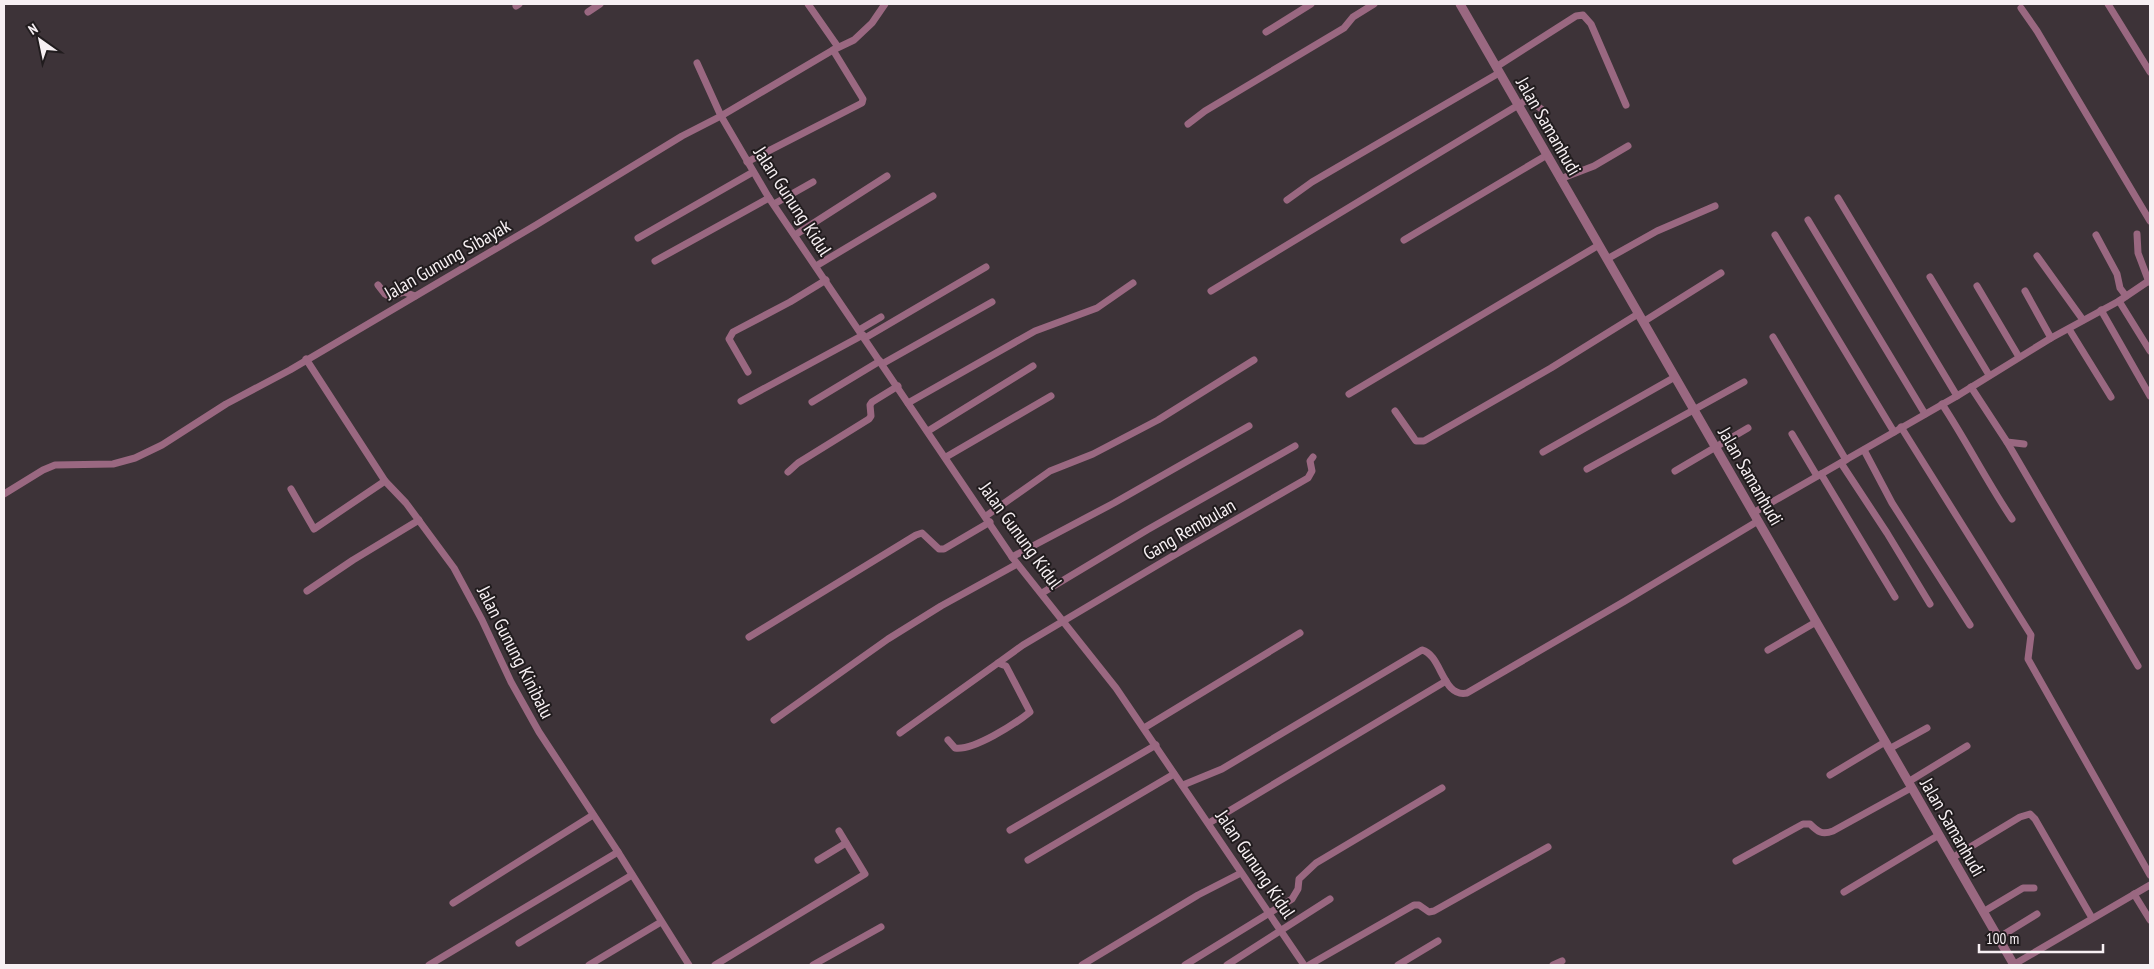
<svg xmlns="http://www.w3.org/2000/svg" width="2154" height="969" viewBox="0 0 2154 969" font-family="'PT Sans Narrow',sans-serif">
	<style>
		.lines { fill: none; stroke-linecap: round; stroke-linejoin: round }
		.minor { stroke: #9a6881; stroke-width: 7 }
		.tertiary { stroke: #9a6881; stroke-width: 9 }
		.labels { text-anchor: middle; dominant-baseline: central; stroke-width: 4; stroke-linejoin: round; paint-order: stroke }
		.street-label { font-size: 19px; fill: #f7f0f3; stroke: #211c1e }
	</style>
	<rect width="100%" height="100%" fill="#3d3338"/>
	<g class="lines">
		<g class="minor">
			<path d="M808,4L838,47"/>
			<path d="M2108,4L2150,72"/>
			<path d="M516,6L519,4"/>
			<path d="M2021,8L2037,31L2150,221"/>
			<path d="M588,12L600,4"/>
			<path d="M1266,32L1311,4"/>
			<path d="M697,63L721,116L769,198L1012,557L1116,688L1304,965"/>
			<path d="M1496,67L1576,16L1583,15L1591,24L1626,105"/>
			<path d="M1188,124L1205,111L1344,28L1353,17L1374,4"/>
			<path d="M747,162L862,103L863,99L833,50"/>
			<path d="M1560,179L1594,166L1628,146"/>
			<path d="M1838,198L1957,396"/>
			<path d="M1287,200L1312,182L1499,73"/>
			<path d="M774,204L813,182"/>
			<path d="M1808,220L1925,414"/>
			<path d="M2137,234L2138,253L2149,282"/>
			<path d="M795,235L887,176"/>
			<path d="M1775,235L1894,432"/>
			<path d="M2096,235L2117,274L2120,288L2126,296"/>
			<path d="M638,238L753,172"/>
			<path d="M1404,240L1547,155"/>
			<path d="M2037,256L2083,320"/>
			<path d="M1607,259L1657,231L1715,206"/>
			<path d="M655,261L769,198"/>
			<path d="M816,266L933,196"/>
			<path d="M1930,277L1989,375"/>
			<path d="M378,285L385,294L390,297L404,292L415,296"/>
			<path d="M1977,286L2019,357"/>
			<path d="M1211,291L1525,101L1532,102L1544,111"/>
			<path d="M2025,291L2051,338"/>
			<path d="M2119,301L2150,351"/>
			<path d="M2101,310L2150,396"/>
			<path d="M1643,322L1721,273"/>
			<path d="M2069,329L2111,397"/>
			<path d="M859,330L881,317"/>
			<path d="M1773,337L1846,460"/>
			<path d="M865,338L986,267"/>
			<path d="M306,359L385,481L406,503L454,568L482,620L511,682L539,732L618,852L689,965"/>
			<path d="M882,364L992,302"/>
			<path d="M748,372L729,339L733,332L790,302L826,280"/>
			<path d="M1971,387L2007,442L2024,444"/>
			<path d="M1349,394L1599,245"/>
			<path d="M741,401L863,335"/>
			<path d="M812,402L880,361"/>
			<path d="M908,403L1035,331L1097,308L1133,283"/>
			<path d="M1942,404C1967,442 1987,482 2012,519"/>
			<path d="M1395,411L1416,441H1424L1551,368L1638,314"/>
			<path d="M1901,427L2031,635L2028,659L2150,875"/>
			<path d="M928,431L1033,366"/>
			<path d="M1792,434L1817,476"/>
			<path d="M2007,442L2138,666"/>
			<path d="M1864,450L1892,503L1970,625"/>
			<path d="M1543,452L1675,377"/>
			<path d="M946,457L1051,396"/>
			<path d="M1841,463L1887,533L1930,604"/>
			<path d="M1587,469L1744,382"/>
			<path d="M1675,471L1748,428"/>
			<path d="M788,472L798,463L869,419L871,416L870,405L872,402L898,386"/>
			<path d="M1821,474L1895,597"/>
			<path d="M291,489L314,529L385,481"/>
			<path d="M4,494L43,470L55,465L113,464L135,458L162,445L226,404L290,370L536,225L682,136L721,116L833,50L854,40L872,23L885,4"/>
			<path d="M1753,513L1957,396L2051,338L2119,301L2150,280"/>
			<path d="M986,516L1050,471L1093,454L1158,420L1254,360"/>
			<path d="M1012,557L1114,503L1249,426"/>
			<path d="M307,591L353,560L419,520"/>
			<path d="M1042,593L1147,530L1295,446"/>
			<path d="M749,637L916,535L922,533L939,549H944L990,522"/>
			<path d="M1768,650L1816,622"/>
			<path d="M774,720L888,639L941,606L1017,564"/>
			<path d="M1144,728L1300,633"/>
			<path d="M900,733L998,663"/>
			<path d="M948,740L955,748C973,751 1015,724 1030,712L1006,666L998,663L1023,645L1171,557L1308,478L1312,471L1310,461L1313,457"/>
			<path d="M1889,749L1927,728"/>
			<path d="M1830,775L1885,742"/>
			<path d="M1908,782L1967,746"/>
			<path d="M1183,785L1222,769L1422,650C1442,655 1442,698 1467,693L1625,601L1758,521"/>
			<path d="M1209,823L1446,681"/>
			<path d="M1010,830L1156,745"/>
			<path d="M1952,858L2020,817L2030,814L2035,819L2092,918"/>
			<path d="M818,860L846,843"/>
			<path d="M1028,860L1174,774"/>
			<path d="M1736,861L1803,824H1810C1818,832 1822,835 1833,831L1911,788"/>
			<path d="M1844,892L1939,835"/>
			<path d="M2134,894L2150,920"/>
			<path d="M453,903L593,815"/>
			<path d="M1983,912L2023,888H2034"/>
			<path d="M1998,938L2037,914"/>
			<path d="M519,943L632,875"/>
			<path d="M429,965L618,852"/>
			<path d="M589,965L661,922"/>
			<path d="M715,965L865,874L839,831"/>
			<path d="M813,965L881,927"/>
			<path d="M1082,965L1198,895L1241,873"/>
			<path d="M1185,965L1292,899L1298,889L1299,879L1316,863L1442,788"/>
			<path d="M1227,965L1330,899"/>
			<path d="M1309,965L1414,905H1419L1429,912L1434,911L1548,847"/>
			<path d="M1398,965L1438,941"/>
			<path d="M1553,965L1562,961"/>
			<path d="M2013,965L2150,885"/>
		</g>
		<path class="tertiary" d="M1460,4L2014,965"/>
	</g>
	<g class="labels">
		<g class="street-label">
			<text transform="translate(1549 126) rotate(60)">Jalan Samanhudi</text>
			<text transform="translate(793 201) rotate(57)">Jalan Gunung Kidul</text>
			<text transform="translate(447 259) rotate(-30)">Jalan Gunung Sibayak</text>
			<text transform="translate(1751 476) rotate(60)">Jalan Samanhudi</text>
			<text transform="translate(1189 529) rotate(-30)">Gang Rembulan</text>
			<text transform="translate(1021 535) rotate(54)">Jalan Gunung Kidul</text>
			<text transform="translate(516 652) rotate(63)">Jalan Gunung Kinibalu</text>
			<text transform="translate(1953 827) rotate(60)">Jalan Samanhudi</text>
			<text transform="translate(1256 864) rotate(56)">Jalan Gunung Kidul</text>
		</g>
	</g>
	<rect width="2154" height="969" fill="none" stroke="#f7f0f3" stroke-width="10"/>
	<g transform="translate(40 40) rotate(327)" stroke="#211c1e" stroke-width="4" paint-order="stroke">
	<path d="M0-4L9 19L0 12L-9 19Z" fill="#f7f0f3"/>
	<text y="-8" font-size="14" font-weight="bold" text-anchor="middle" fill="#f7f0f3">N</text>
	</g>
	<path d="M1979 944v8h124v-8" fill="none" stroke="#f7f0f3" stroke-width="2.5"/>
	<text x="1986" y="944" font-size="15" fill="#f7f0f3" stroke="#211c1e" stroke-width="4" paint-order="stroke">100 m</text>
</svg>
